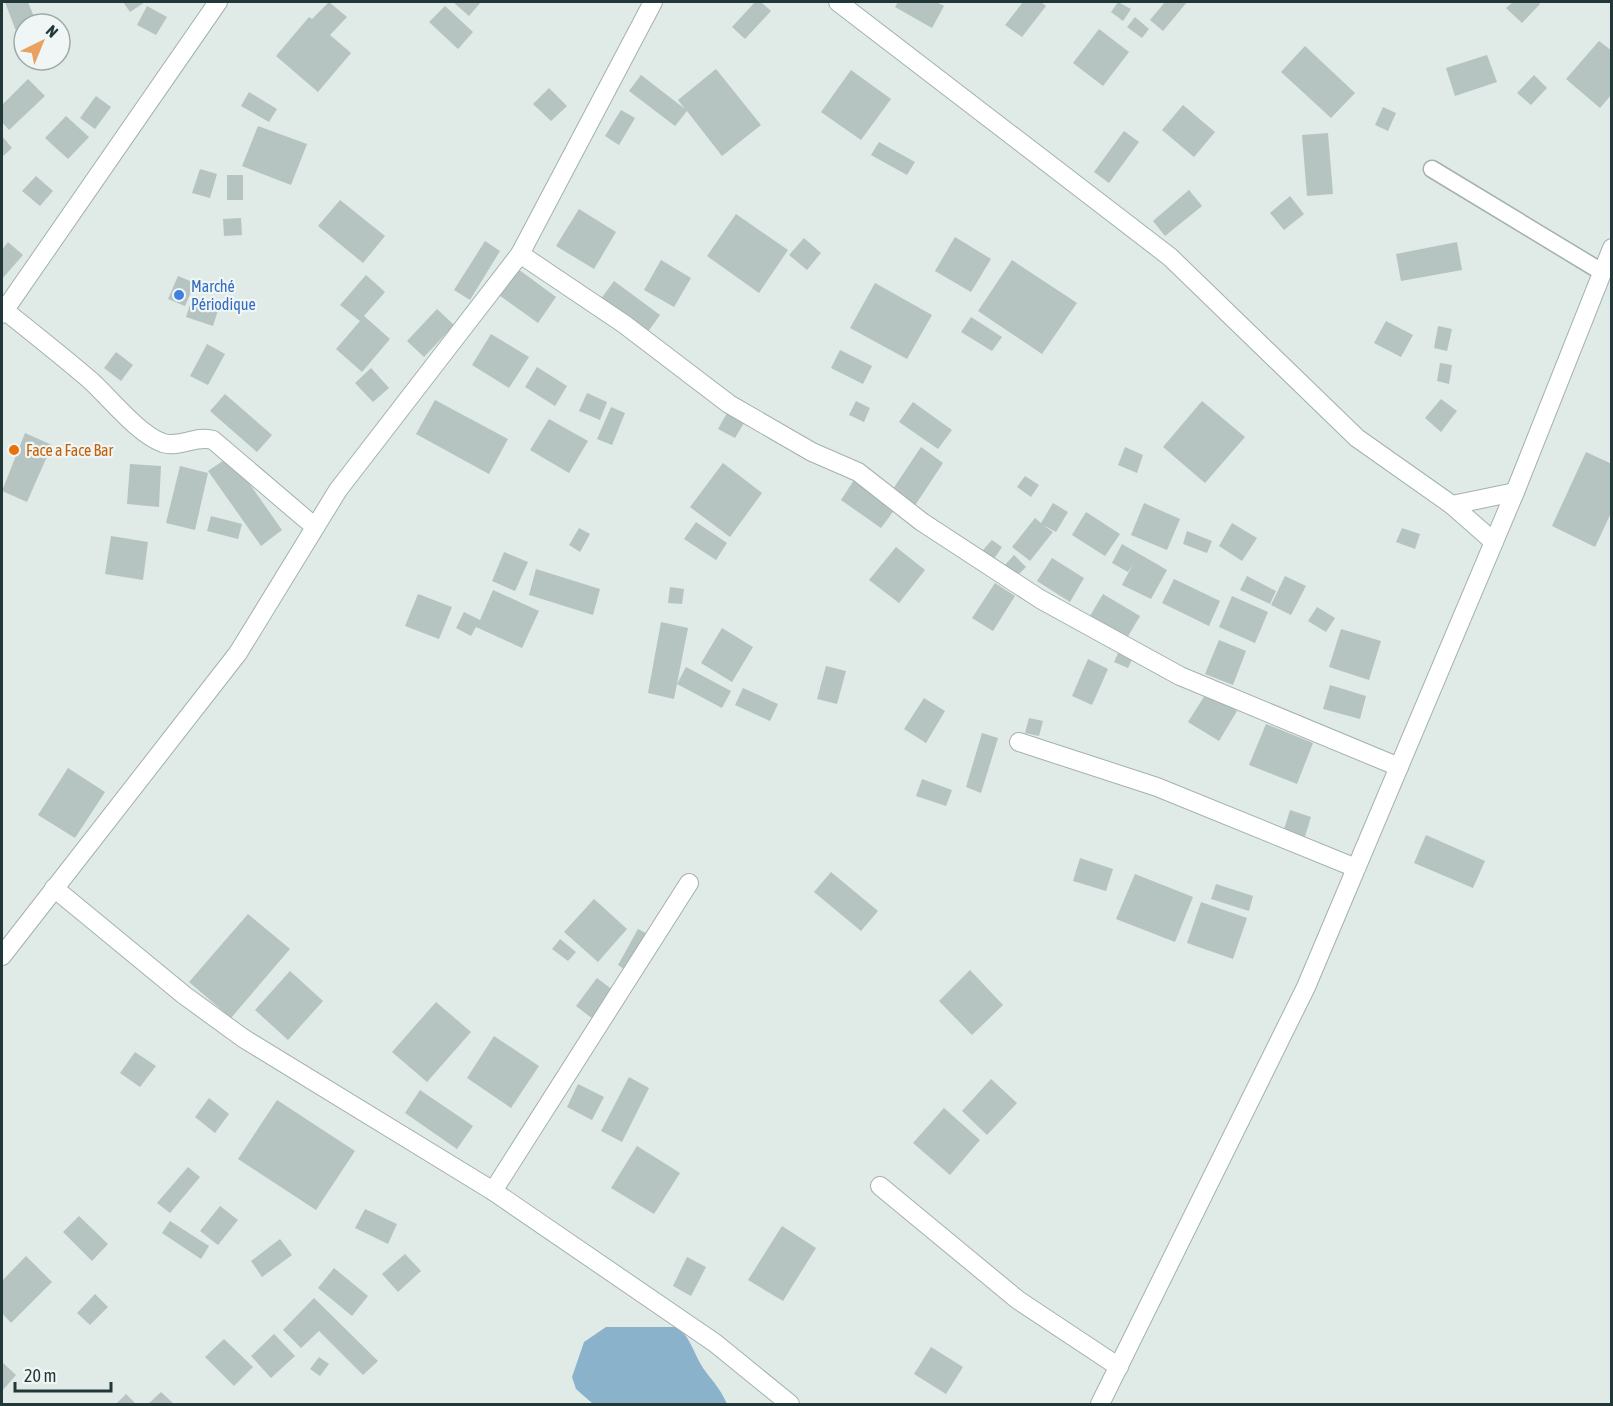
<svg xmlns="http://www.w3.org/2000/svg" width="1613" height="1406" viewBox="0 0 1613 1406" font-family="'Asap Condensed',sans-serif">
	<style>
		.water { fill: #8bb2cb }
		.building { fill: #b5c4c1 }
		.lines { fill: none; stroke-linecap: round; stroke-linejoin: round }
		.service-casing { stroke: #a3b1af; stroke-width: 19 }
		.minor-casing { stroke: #a3b1af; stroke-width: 20 }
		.service { stroke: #fff; stroke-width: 16 }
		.minor { stroke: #fff; stroke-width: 18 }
		.shop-dot { fill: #3f7fe0; stroke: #f0f6f5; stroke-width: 2 }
		.food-dot { fill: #e8710a; stroke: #f0f6f5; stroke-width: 2 }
		.labels { text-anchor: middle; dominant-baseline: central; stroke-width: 4.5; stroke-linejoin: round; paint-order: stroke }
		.shop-label { font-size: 16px; fill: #366cbe; stroke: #f0f6f5; text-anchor: start }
		.food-label { font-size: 16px; fill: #c56008; stroke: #f0f6f5; text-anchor: start }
	</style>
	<rect width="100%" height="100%" fill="#e0eae7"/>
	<path class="water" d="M606,1327H678C691,1339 694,1354 703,1368C713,1382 720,1388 727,1404H593L576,1389L572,1377L584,1342Z"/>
	<g class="building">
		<path d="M5,2H28L37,24H24V37L19,39Z"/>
		<path d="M123,2H145L130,12Z"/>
		<path d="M329,2L347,17L330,35L351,53L318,92L276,56L309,17L312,19Z"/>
		<path d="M453,2H481L469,16Z"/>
		<path d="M755,2H761L771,11L745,39L732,27Z"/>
		<path d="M898,2H936L944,6L932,28L895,7Z"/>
		<path d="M1023,2H1041L1046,6L1022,37L1005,25Z"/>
		<path d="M1118,2L1131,9L1123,21L1111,12Z"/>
		<path d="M1165,2H1187L1163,31L1150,20Z"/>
		<path d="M1513,2H1538L1540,4L1522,23L1506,8Z"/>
		<path d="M147,6L167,17L156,35L137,25Z"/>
		<path d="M445,6L473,32L458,49L429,22Z"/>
		<path d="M1135,17L1149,29L1142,38L1127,27Z"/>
		<path d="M1099,29L1129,52L1103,86L1073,63Z"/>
		<path d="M1599,41L1612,51V94L1600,108L1566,79Z"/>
		<path d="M1305,46L1355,93L1331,118L1281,72Z"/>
		<path d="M1487,55L1497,82L1455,96L1446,68Z"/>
		<path d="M716,69L761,125L722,156L687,111L675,126L629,91L641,75L685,109L678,100Z"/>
		<path d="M851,70L891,99L861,140L821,112Z"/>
		<path d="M1534,75L1547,88L1531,105L1517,93Z"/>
		<path d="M28,79L45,96L9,130L2,122V105Z"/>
		<path d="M549,88L567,106L551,121L533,104Z"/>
		<path d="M249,92L277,109L269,122L241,106Z"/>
		<path d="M96,96L111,107L95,129L80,118Z"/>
		<path d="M1183,105L1215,132L1194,157L1162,130Z"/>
		<path d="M1383,107L1396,113L1388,131L1375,125Z"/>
		<path d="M621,110L635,118L619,145L605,136Z"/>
		<path d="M66,116L89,137L68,159L45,138Z"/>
		<path d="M258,126L307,144L291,185L242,166Z"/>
		<path d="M1124,131L1139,142L1109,183L1094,172Z"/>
		<path d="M1328,133L1333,194L1307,196L1302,135Z"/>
		<path d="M2,136L12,148L2,157Z"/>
		<path d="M879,142L915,162L907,175L871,155Z"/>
		<path d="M200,169L217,174L210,198L192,193Z"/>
		<rect x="227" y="175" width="16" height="25"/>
		<path d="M36,176L53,191L40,206L22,191Z"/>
		<path d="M1189,190L1202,206L1165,236L1153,221Z"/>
		<path d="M1290,196L1304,214L1284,230L1270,213Z"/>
		<path d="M340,200L385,236L363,263L318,226Z"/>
		<path d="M579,209L616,232L594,269L556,246Z"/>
		<path d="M736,214L788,250L759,293L707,256Z"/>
		<path d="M241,218L242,235L224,236L223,219Z"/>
		<path d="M955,237L991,259L971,292L935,271Z"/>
		<path d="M804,238L821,253L807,270L789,255Z"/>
		<path d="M485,241L500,251L470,300L454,290Z"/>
		<path d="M8,242L23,255L2,279V250Z"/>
		<path d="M1457,242L1462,270L1401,281L1396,254Z"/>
		<path d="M661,260L691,278L674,307L644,290Z"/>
		<path d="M1012,260L1077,303L1042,354L978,311Z"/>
		<path d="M518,269L556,297L538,323L499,295Z"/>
		<path d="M366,275L385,292L364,316L390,339L362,372L336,349L360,321L340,305Z"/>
		<path d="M178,276L195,283L185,306L168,299Z"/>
		<path d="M614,281L660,315L647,333L600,300Z"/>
		<path d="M875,283L932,315L907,359L850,328Z"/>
		<path d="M193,296L220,304L213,326L186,317Z"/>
		<path d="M437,309L454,325L424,357L407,341Z"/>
		<path d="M971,317L1002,337L992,351L961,332Z"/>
		<path d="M1386,321L1413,335L1401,357L1374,343Z"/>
		<path d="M1438,326L1452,329L1447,351L1434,348Z"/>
		<path d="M491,334L529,357L509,388L472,365Z"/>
		<path d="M207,344L225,354L208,385L190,376Z"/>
		<path d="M840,350L872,366L863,384L831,368Z"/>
		<path d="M116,352L133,365L121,381L104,368Z"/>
		<path d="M1440,363L1452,365L1449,384L1437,381Z"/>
		<path d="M537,367L567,386L555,406L525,387Z"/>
		<path d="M371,368L389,388L373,402L355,383Z"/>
		<path d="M587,393L607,402L600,420L579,411Z"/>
		<path d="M225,394L272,435L257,452L210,411Z"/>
		<path d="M1441,399L1457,411L1441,432L1425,418Z"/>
		<path d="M435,400L508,439L489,474L416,434Z"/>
		<path d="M856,401L870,408L864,422L849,415Z"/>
		<path d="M1202,401L1245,437L1205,483L1163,447Z"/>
		<path d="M913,402L952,430L938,449L899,422Z"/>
		<path d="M611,407L625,413L612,445L597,439Z"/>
		<path d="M727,413L744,423L735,438L718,429Z"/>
		<path d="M549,419L588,441L569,473L530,450Z"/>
		<path d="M25,433L52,445L27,502L2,491Z"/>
		<path d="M921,447L943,463L914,507L891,492Z"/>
		<path d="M1125,447L1143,455L1137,473L1118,465Z"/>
		<path d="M1586,452L1612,464V511L1595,547L1552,526Z"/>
		<path d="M230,456L282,530L261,546L208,471Z"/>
		<path d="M723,463L762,493L730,537L690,507Z"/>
		<path d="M130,464L161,466L159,507L127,504Z"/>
		<path d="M180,466L208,473L195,530L166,523Z"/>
		<path d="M1025,476L1039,485L1031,497L1017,487Z"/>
		<path d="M854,480L895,509L881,528L841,500Z"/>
		<path d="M1053,503L1068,512L1056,532L1043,525L1053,532L1030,561L1012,547L1035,518L1041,523Z"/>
		<path d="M1144,503L1180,519L1167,550L1131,535Z"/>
		<path d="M1086,512L1120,534L1105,556L1072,535Z"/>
		<path d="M211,516L242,524L238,539L207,531Z"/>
		<path d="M696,522L727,543L716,560L684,539Z"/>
		<path d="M1232,523L1257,538L1242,561L1219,546Z"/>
		<path d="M579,528L590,534L580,552L569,545Z"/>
		<path d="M1402,528L1420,534L1415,549L1396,542Z"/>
		<path d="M1187,531L1212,541L1207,553L1183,544Z"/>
		<path d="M111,536L148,542L143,580L105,574Z"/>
		<path d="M992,540L1002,547L994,559L983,550Z"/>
		<path d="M1122,544L1167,570L1151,599L1122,585L1134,562L1128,572L1112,563Z"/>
		<path d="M896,547L925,570L899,603L869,580Z"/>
		<path d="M504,552L528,562L515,591L492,581Z"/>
		<path d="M1014,555L1026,567L1016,577L1004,566Z"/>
		<path d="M1052,558L1084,578L1070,602L1037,581Z"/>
		<path d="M536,569L600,589L593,615L529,595Z"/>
		<path d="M1247,576L1276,591L1270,604L1240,590Z"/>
		<path d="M1285,576L1306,586L1291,615L1271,605Z"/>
		<path d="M1174,579L1220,601L1209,626L1162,603Z"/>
		<path d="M995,583L1015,596L993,631L972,618Z"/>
		<path d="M670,587L684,589L682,604L668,603Z"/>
		<path d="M493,590L539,611L522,648L476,627L471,636L456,628L464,612L480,620Z"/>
		<path d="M418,594L452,607L439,639L405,626Z"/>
		<path d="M1103,594L1140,616L1127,638L1090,616Z"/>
		<path d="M1232,596L1268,612L1255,643L1219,627Z"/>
		<path d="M1317,607L1335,618L1326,632L1308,621Z"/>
		<path d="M661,622L688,628L674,699L648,693Z"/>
		<path d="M722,628L753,647L732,682L701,663Z"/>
		<path d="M1341,629L1381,641L1369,680L1329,667Z"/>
		<path d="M1219,640L1246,651L1233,685L1205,674Z"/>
		<path d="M1120,649L1134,655L1128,668L1114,662Z"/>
		<path d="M1088,659L1108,669L1092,705L1072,696Z"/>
		<path d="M826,666L846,671L837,704L817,699Z"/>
		<path d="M686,667L731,691L722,708L677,684Z"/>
		<path d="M1330,685L1366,696L1360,719L1323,709Z"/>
		<path d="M743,688L778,704L770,721L735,705Z"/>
		<path d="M1207,692L1237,711L1219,741L1188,722Z"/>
		<path d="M924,698L945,711L926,743L904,729Z"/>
		<path d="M1029,718L1043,721L1039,736L1025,733Z"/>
		<path d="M1266,724L1313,743L1297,784L1249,765Z"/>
		<path d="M982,733L998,738L981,793L966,787Z"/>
		<path d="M68,768L105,792L75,838L38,815Z"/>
		<path d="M922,779L952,790L946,806L916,796Z"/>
		<path d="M1290,810L1311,817L1303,843L1282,836Z"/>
		<path d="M1426,835L1485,861L1473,888L1414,863Z"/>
		<path d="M1080,858L1113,869L1106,891L1073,881Z"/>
		<path d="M831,872L878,911L861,931L814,892Z"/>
		<path d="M1135,874L1193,897L1175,942L1116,919Z"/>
		<path d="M1216,884L1253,896L1249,911L1211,899Z"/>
		<path d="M594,899L627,929L598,962L564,932Z"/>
		<path d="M1201,902L1247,918L1233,959L1187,943Z"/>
		<path d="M248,914L290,949L231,1018L189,982Z"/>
		<path d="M638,929L651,936L630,973L618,965Z"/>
		<path d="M560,939L576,952L568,961L552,949Z"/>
		<path d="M970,970L1003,1005L972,1035L939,1001Z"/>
		<path d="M290,971L323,1001L288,1040L255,1010Z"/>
		<path d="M597,978L614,991L593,1019L576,1006Z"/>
		<path d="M436,1002L471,1032L427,1082L392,1052Z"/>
		<path d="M494,1036L539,1066L511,1108L467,1078Z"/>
		<path d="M135,1052L156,1066L140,1087L120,1073Z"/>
		<path d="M629,1077L649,1088L622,1142L601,1131Z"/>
		<path d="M991,1079L1017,1103L987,1135L962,1111Z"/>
		<path d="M578,1084L604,1097L592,1120L567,1107Z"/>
		<path d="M420,1090L473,1126L457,1149L405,1113Z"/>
		<path d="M209,1098L229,1114L215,1133L195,1117Z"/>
		<path d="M277,1100L355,1151L316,1210L238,1159Z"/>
		<path d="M944,1108L980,1140L950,1175L913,1143Z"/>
		<path d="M637,1146L680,1173L654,1214L611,1188Z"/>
		<path d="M188,1167L200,1177L170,1213L157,1203Z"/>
		<path d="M220,1206L238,1220L218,1245L200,1231Z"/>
		<path d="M365,1209L397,1224L388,1244L355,1228Z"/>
		<path d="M79,1216L108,1244L92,1261L63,1232Z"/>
		<path d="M170,1221L209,1246L201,1259L162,1233Z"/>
		<path d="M782,1226L816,1248L783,1301L748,1280Z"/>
		<path d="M280,1239L292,1255L262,1277L251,1261Z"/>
		<path d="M405,1254L421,1271L398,1292L382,1274Z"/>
		<path d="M26,1256L52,1282L11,1323L2,1313V1281Z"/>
		<path d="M687,1257L706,1267L691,1296L673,1286Z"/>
		<path d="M334,1268L368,1296L352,1316L318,1288Z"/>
		<path d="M95,1294L108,1307L90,1325L77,1313Z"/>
		<path d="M314,1298L378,1361L363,1375L319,1331L301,1348L283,1330Z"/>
		<path d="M274,1334L295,1356L271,1378L251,1356Z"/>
		<path d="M224,1339L253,1367L234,1386L205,1357Z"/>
		<path d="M931,1347L963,1367L946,1394L914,1374Z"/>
		<path d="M319,1357L329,1364L320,1376L310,1369Z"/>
		<path d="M2,1362L16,1375L2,1391Z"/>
		<path d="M161,1392L174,1404H148Z"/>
		<path d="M126,1394L136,1404H116Z"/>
	</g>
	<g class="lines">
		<g class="service-casing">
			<path id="service" d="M1432,169L1602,272"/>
		</g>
		<g class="minor-casing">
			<g id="minor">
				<path d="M838,2L1170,257L1357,438L1452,505L1494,542"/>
				<path d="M520,254L624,324L729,404L812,452L858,472L922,522L1040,599L1180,676L1399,767"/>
				<path d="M4,310C33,333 62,356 90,380C110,398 138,434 163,443C180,448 196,435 213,440L315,527"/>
				<path d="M2,314L218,2"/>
				<path d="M1452,505L1515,492"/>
				<path d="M1019,742L1157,787L1356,868"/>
				<path d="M54,888L184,995L243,1038L493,1191L715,1343L790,1404"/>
				<path d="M2,956L238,653L338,490L520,254L653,2"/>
				<path d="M880,1186L1018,1300L1119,1367"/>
				<path d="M493,1191L689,883"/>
				<path d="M1100,1404L1306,987L1515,492L1612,248"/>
			</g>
		</g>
		<use href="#service" class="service"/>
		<use href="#minor" class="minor"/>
	</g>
	<circle class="shop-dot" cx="179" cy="295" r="6"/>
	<circle class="food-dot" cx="14" cy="450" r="6"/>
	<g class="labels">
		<g class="shop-label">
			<text x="191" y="286">Marché<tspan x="191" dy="18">Périodique</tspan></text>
		</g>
		<g class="food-label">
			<text x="26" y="450">Face a Face Bar</text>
		</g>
	</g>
	<rect width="1613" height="1406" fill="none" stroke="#223838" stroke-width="6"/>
	<g transform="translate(42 42) rotate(43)"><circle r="28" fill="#f0f6f5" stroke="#9eaaa9" stroke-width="1.5"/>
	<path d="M0-4.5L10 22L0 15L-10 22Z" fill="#e8a15f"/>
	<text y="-9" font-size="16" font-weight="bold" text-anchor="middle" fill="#223838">N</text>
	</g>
	<path d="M15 1382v9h96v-9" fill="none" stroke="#223838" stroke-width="3"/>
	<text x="24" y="1382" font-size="18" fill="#223838" stroke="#f0f6f5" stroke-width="4.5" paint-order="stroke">20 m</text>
</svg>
